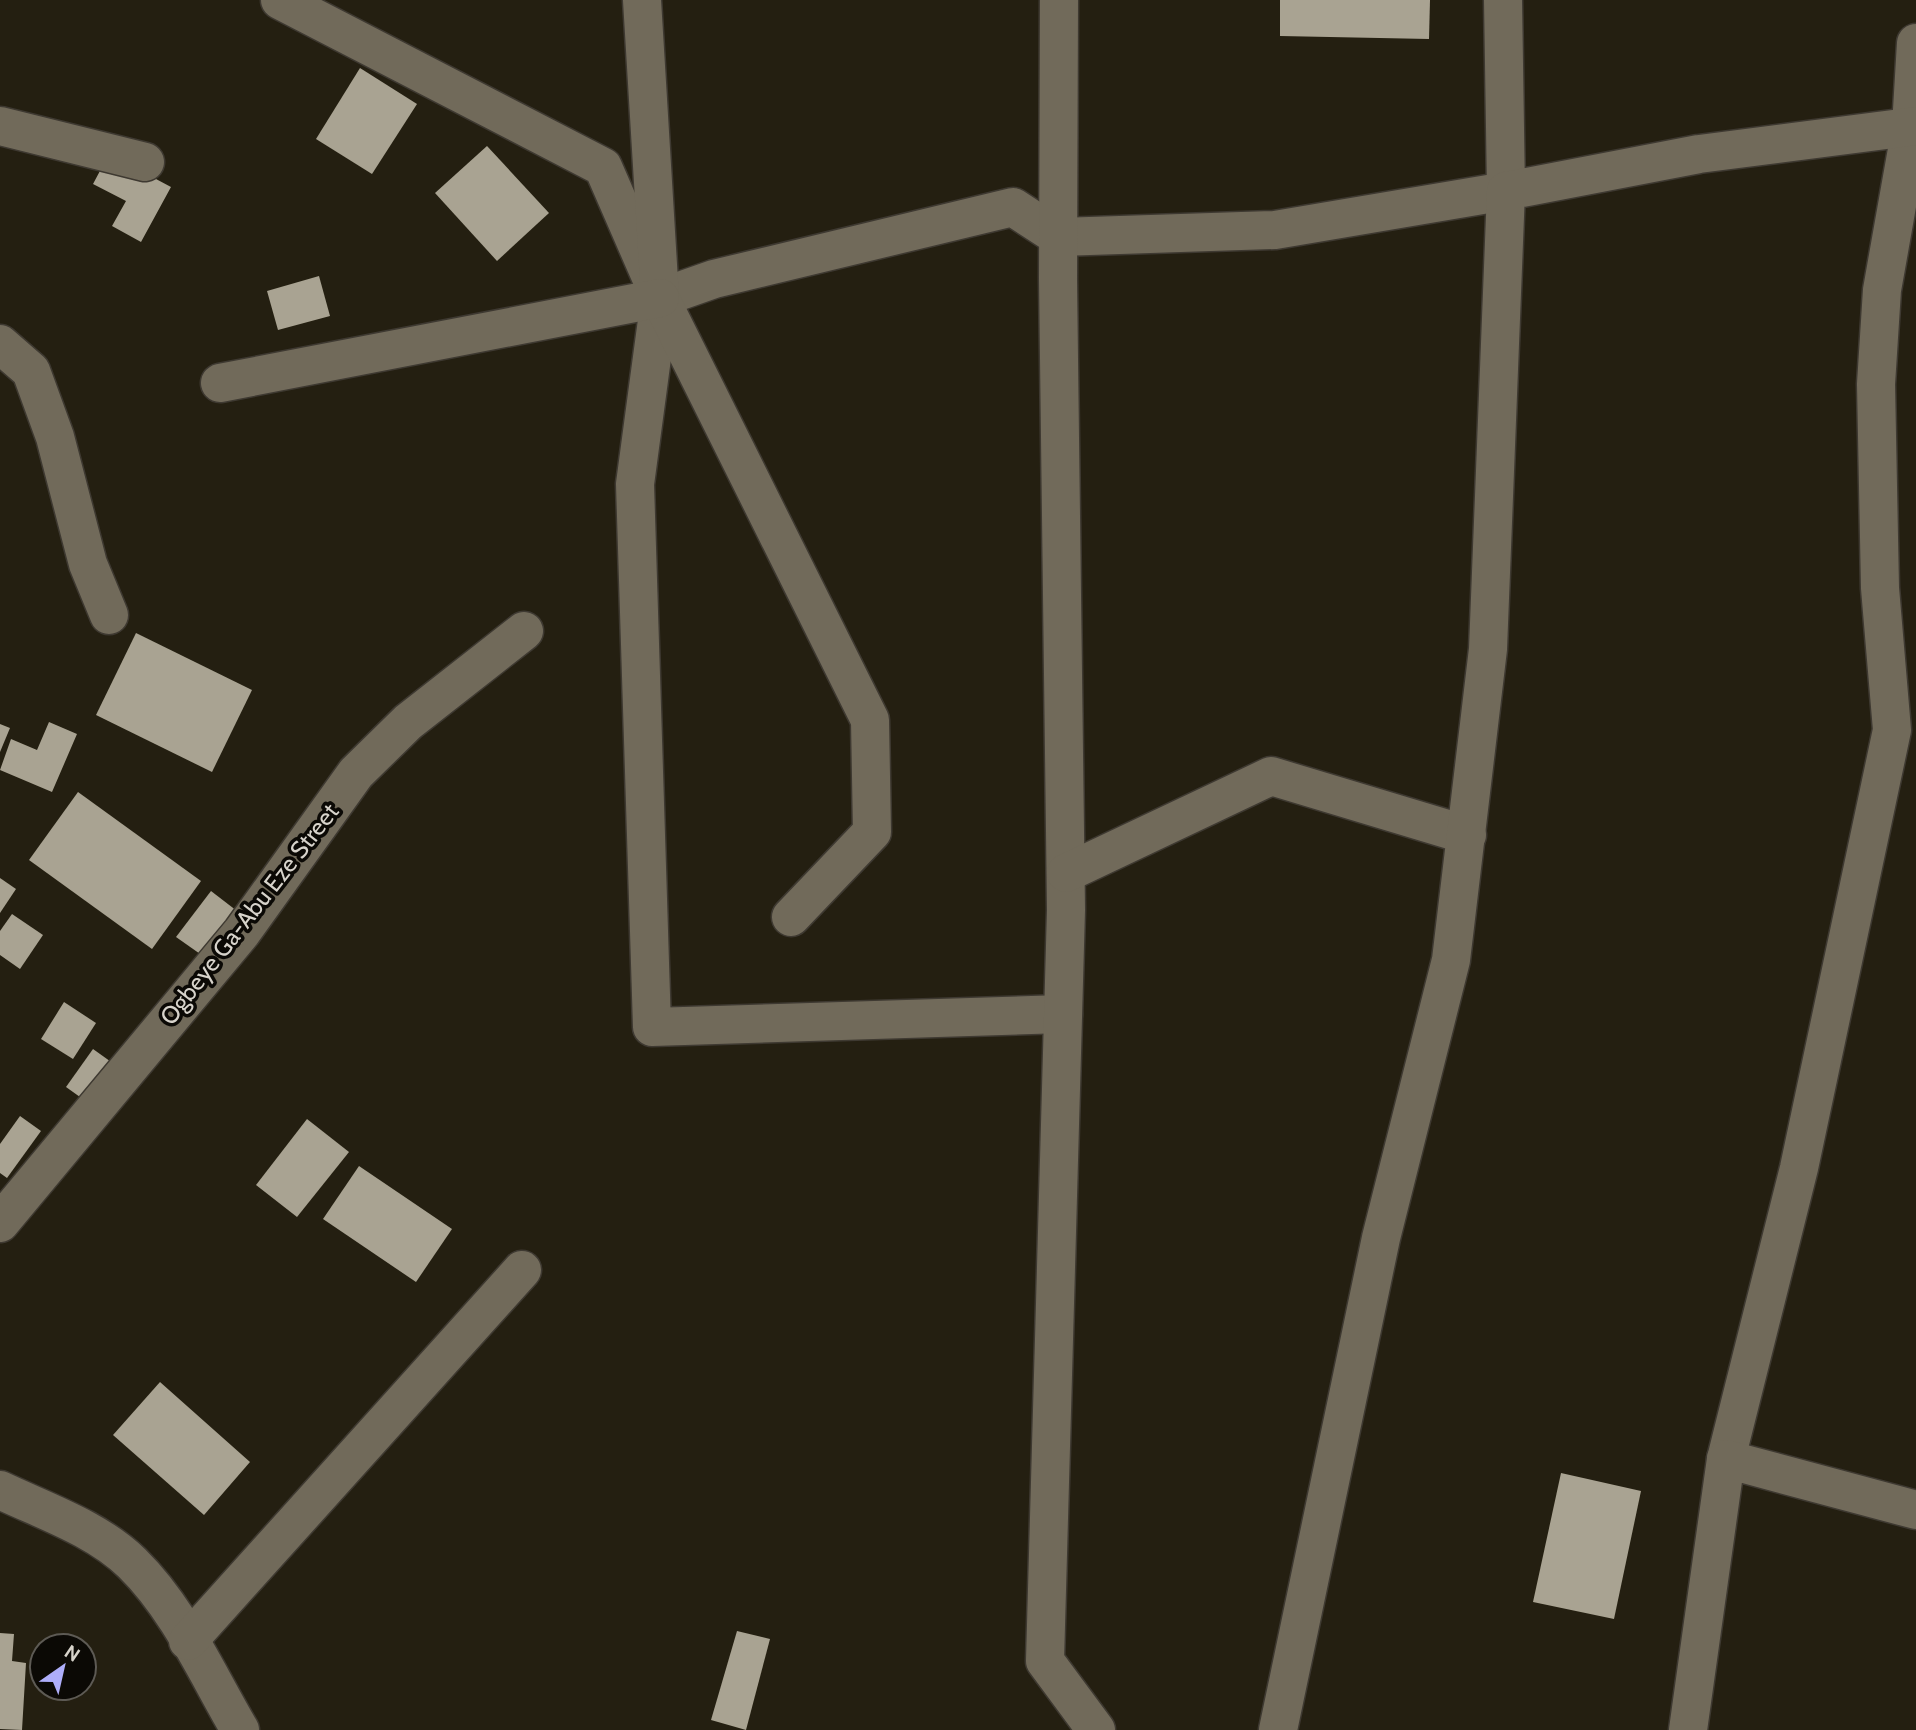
<svg xmlns="http://www.w3.org/2000/svg" width="1916" height="1730" viewBox="0 0 1916 1730" font-family="Cabin,sans-serif">
	<style>
		.building { fill: #a9a392 }
		.lines { fill: none; stroke-linecap: round; stroke-linejoin: round }
		.minor-casing { stroke: #3e3931; stroke-width: 41 }
		.minor { stroke: #716a5a; stroke-width: 38 }
		.labels { text-anchor: middle; dominant-baseline: central; stroke-width: 7; stroke-linejoin: round; paint-order: stroke }
		.street-label { font-size: 24px; fill: #d7d3cb; stroke: #0b0905 }
	</style>
	<rect width="100%" height="100%" fill="#241f11"/>
	<g class="building">
		<path d="M1280,0H1430L1429,39L1280,36Z"/>
		<path d="M360,68L417,104L372,174L316,139Z"/>
		<path d="M487,146L549,213L497,261L435,193Z"/>
		<path d="M109,154L171,187L141,242L112,226L126,201L93,184Z"/>
		<path d="M319,276L330,316L278,330L267,291Z"/>
		<path d="M136,633L252,690L212,772L96,715Z"/>
		<path d="M49,722L77,734L52,792L0,770L11,739L37,750Z"/>
		<path d="M0,724L10,728L0,752Z"/>
		<path d="M78,792L201,881L152,949L29,860Z"/>
		<path d="M0,878L16,889L0,913Z"/>
		<path d="M211,891L237,911L203,956L176,937Z"/>
		<path d="M12,914L43,935L20,969L0,955V931Z"/>
		<path d="M64,1002L96,1023L73,1059L41,1039Z"/>
		<path d="M93,1049L114,1064L87,1102L66,1087Z"/>
		<path d="M20,1116L41,1131L7,1178L0,1173V1144Z"/>
		<path d="M307,1119L349,1152L297,1217L256,1185Z"/>
		<path d="M359,1166L452,1229L416,1282L323,1219Z"/>
		<path d="M160,1382L250,1462L204,1515L113,1435Z"/>
		<path d="M1561,1473L1641,1491L1614,1619L1533,1602Z"/>
		<path d="M737,1631L770,1639L746,1730L711,1720Z"/>
		<path d="M0,1633L14,1634L12,1661L26,1663L22,1730L0,1729Z"/>
	</g>
	<g class="lines">
		<g class="minor-casing">
			<g id="minor">
				<path d="M280,0L603,167L660,298L714,279L1013,207L1059,237L1275,230L1506,191L1503,0"/>
				<path d="M642,0L660,298L635,484L652,1027L1063,1014"/>
				<path d="M1059,0L1058,279L1066,910L1045,1661L1096,1730"/>
				<path d="M0,126L145,162"/>
				<path d="M660,298L870,720L872,832L791,917"/>
				<path d="M0,344L31,371L55,437L88,564L109,615"/>
				<path d="M220,383L660,298"/>
				<path d="M1066,873L1271,776L1467,835"/>
				<path d="M0,1223L242,932L356,773L408,722L524,631"/>
				<path d="M1726,1459L1799,1168L1892,730L1880,588L1876,384L1882,290L1911,127L1916,43"/>
				<path d="M0,1490C44,1511 96,1528 132,1563C179,1609 207,1674 240,1730"/>
				<path d="M188,1641L522,1270"/>
				<path d="M1278,1730L1381,1238L1451,960L1488,649L1506,191L1699,154L1916,126"/>
				<path d="M1688,1730L1726,1459L1916,1510"/>
			</g>
		</g>
		<use href="#minor" class="minor"/>
	</g>
	<g class="labels">
		<g class="street-label">
			<text transform="translate(249 914) rotate(-52)">Ogbeye Ga-Abu Eze Street</text>
		</g>
	</g>
	<g transform="translate(63 1667) rotate(34)"><circle r="33" fill="#0b0905" stroke="#5d5a54" stroke-width="2"/>
	<path d="M0-5L12 26L0 18L-12 26Z" fill="#aeaefa"/>
	<text y="-10" font-size="19" font-weight="bold" text-anchor="middle" fill="#d7d3cb">N</text>
	</g>
</svg>
